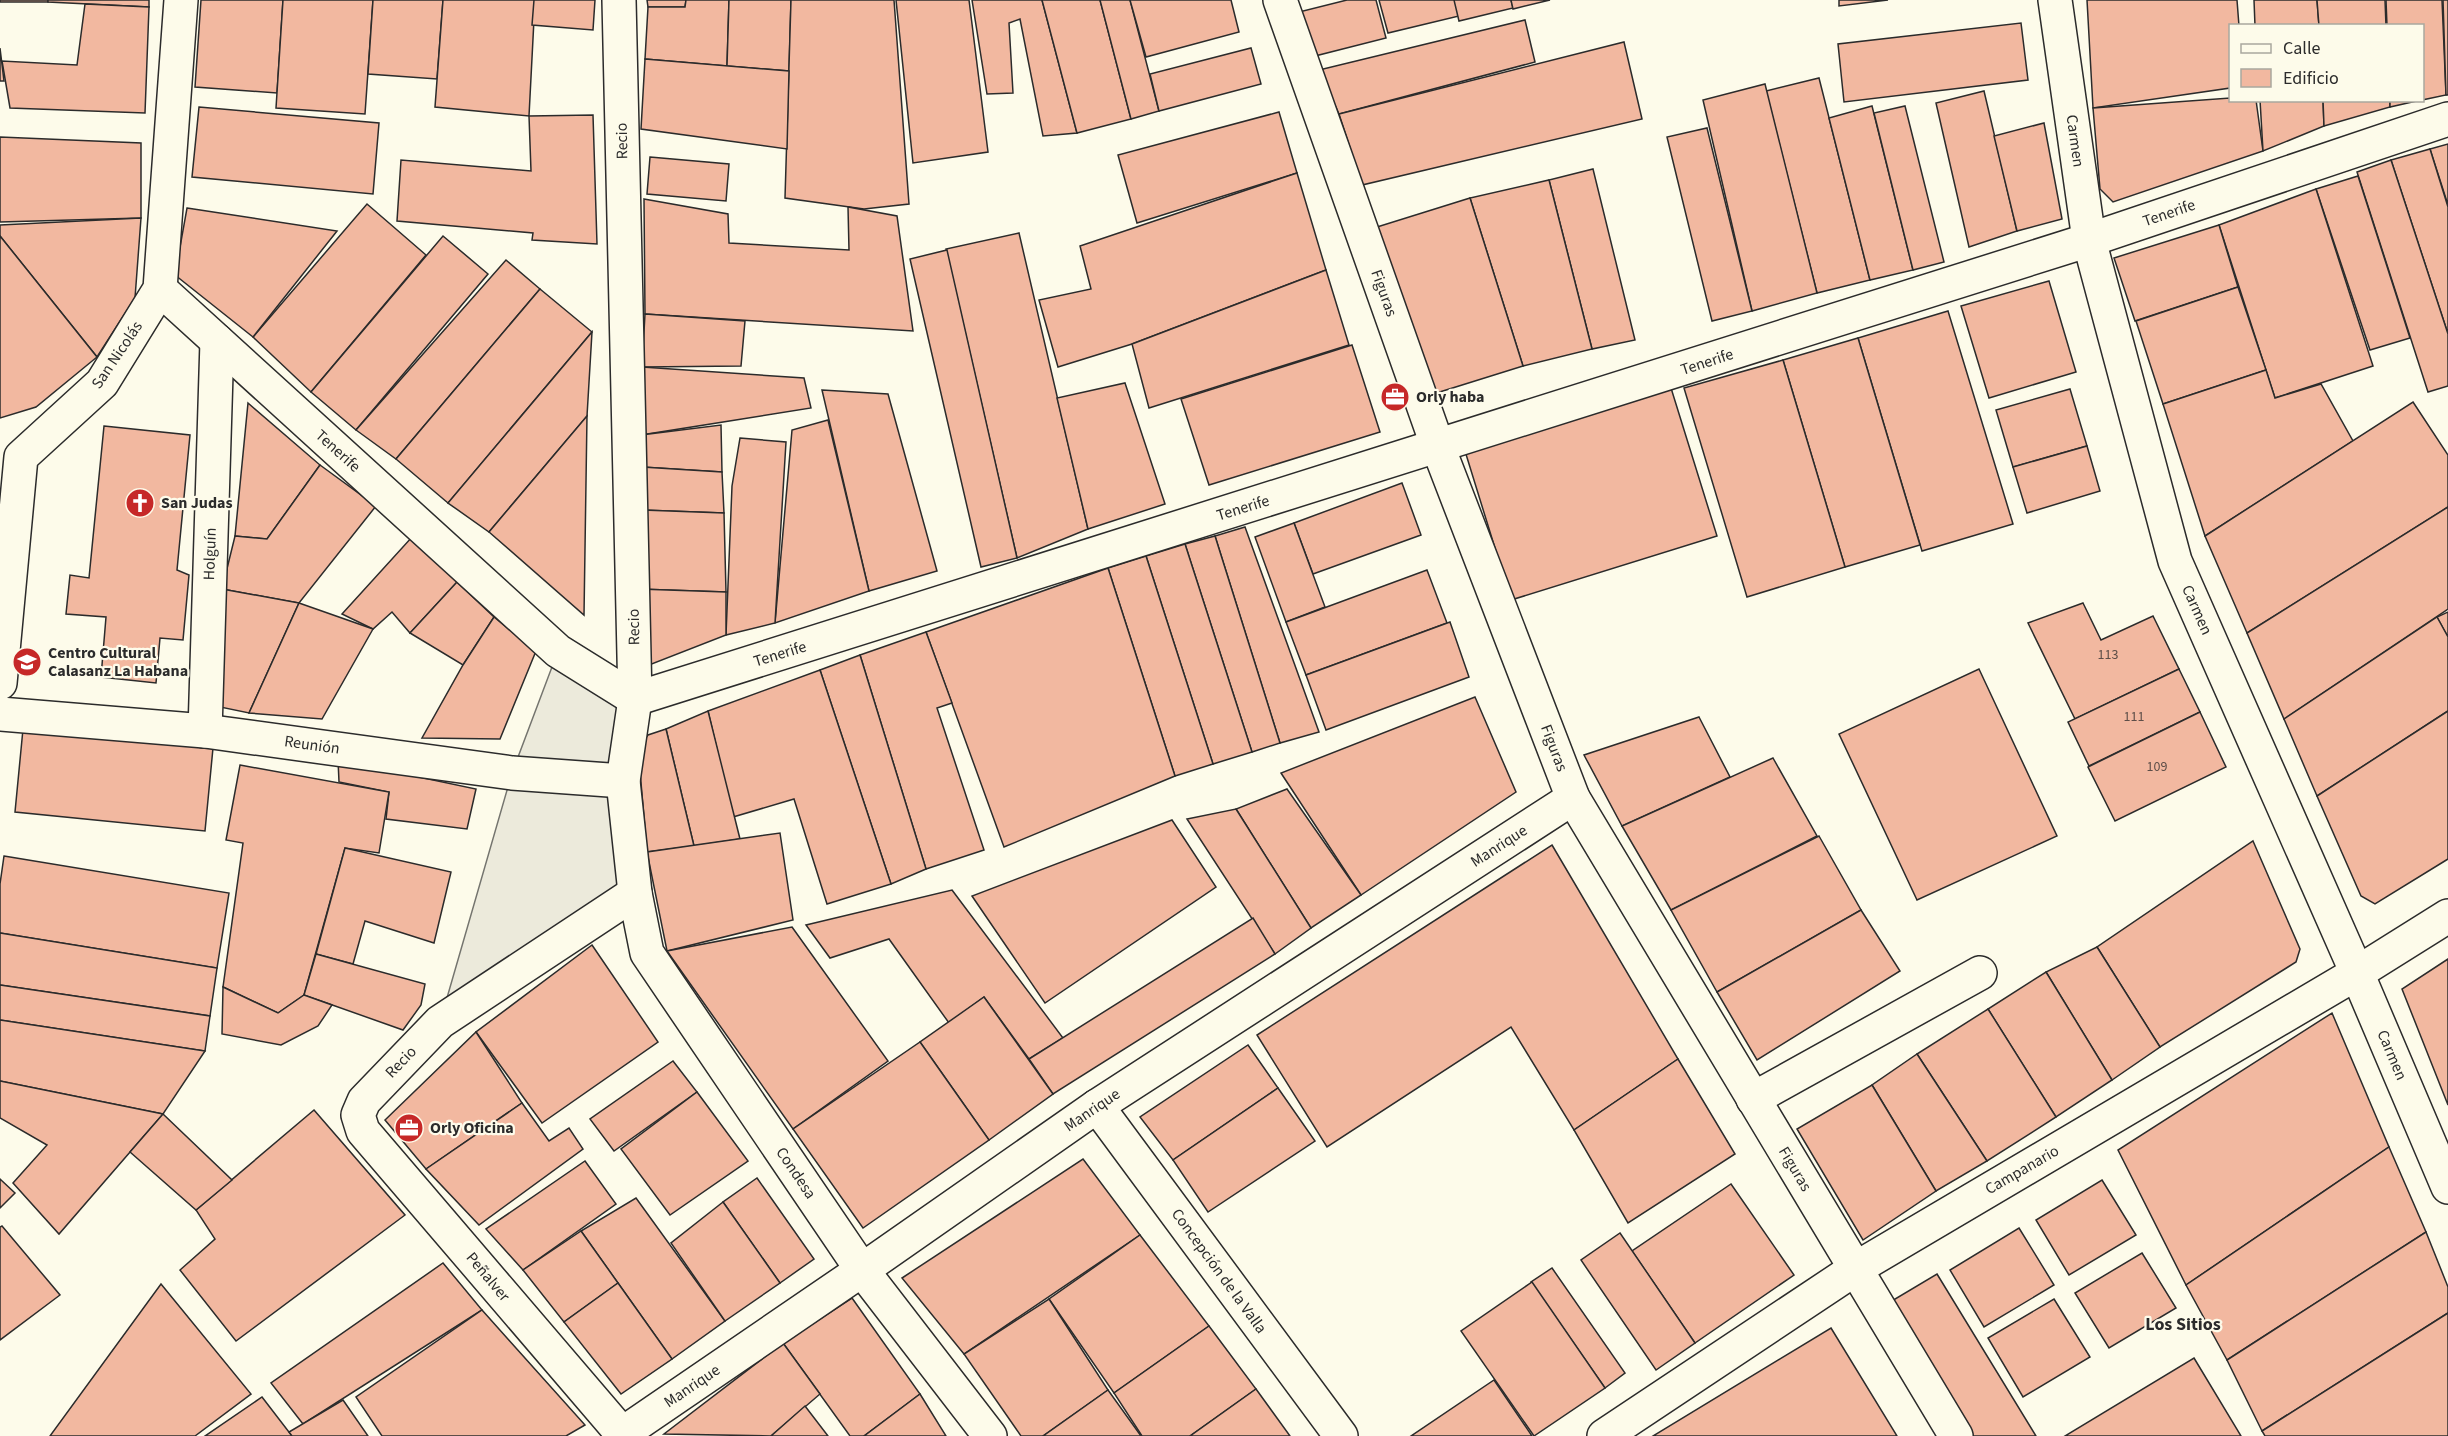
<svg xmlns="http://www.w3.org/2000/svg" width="2448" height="1436" viewBox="0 0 2448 1436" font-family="'Source Sans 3',sans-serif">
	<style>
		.parking { fill: #eceadb; stroke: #74746e; stroke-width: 1.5 }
		.building { fill: #f2b8a0; stroke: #2b2b2b; stroke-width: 1.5 }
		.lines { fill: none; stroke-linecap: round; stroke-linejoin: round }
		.minor-casing { stroke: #2b2b2b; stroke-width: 36 }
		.minor { stroke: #fdfbea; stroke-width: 33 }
		.labels { text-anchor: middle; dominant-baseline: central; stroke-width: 4.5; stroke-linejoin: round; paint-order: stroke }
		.number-label { font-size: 14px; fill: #5d4e48 }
		.street-label { font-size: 16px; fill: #2b2b2b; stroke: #fdfbea }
		.poi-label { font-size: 16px; font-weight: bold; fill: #2b2b2b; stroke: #fdfbea; text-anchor: start }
		.neighbourhood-label { font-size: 18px; font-weight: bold; fill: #2b2b2b; stroke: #fdfbea }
	</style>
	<rect width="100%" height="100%" fill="#fdfbea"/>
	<path class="parking" d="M558,651L635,699V893L440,1022L512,773Z"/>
	<g class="building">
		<rect x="0" y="0" width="48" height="2"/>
		<path d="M48,0H149V7L48,2Z"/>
		<path d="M201,0H283L277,93L195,87Z"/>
		<path d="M283,0H373L365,114L276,108Z"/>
		<path d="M373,0H443L437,79L368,74Z"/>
		<path d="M443,0H535L529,116L435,107Z"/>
		<path d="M534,0H595L593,30L532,25Z"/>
		<path d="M647,0H686L685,7H648Z"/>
		<path d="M686,0H729L727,66L645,59L648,7H685Z"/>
		<path d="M729,0H791L789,71L727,66Z"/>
		<path d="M791,0H894L909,204L864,209L785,198Z"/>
		<path d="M896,0H969L988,152L913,163Z"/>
		<path d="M972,0H1042L1077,133L1043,136L1020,19L1009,23L1013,93L987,94Z"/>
		<path d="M1042,0H1100L1131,119L1077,133Z"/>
		<path d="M1100,0H1130L1159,111L1131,119Z"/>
		<path d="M1130,0H1231L1239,32L1146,57Z"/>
		<path d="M1347,0H1376L1386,38L1311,57L1299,12Z"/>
		<path d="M1379,0H1455L1459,16L1388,33Z"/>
		<path d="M1454,0H1511L1513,8L1459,21Z"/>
		<path d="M1511,0H1550L1513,9Z"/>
		<path d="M1839,0H1888L1839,6Z"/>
		<path d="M2087,0H2237L2239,26H2230V88L2093,108Z"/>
		<path d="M2254,0H2317L2319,26H2255Z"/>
		<path d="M2317,0H2385L2386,26H2319Z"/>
		<path d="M2386,0H2442L2446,95L2422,100V26H2387Z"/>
		<path d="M2443,0H2448V95H2446Z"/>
		<path d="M85,4L149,7L145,113L10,108L2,61L77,65Z"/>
		<path d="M1525,20L1535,62L1339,114L1319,70Z"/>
		<path d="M2021,23L2028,80L1844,102L1838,44Z"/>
		<path d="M1624,42L1642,119L1362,185L1339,114Z"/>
		<path d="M0,48L4,81H0Z"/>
		<path d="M1251,48L1261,84L1159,111L1150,74Z"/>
		<path d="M645,59L789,71L787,149L641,129Z"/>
		<path d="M1819,78L1870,280L1817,293L1766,91Z"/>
		<path d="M1765,84L1817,293L1752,311L1703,100Z"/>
		<path d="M1984,91L2017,231L1969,247L1936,103Z"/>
		<path d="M2230,98V100H2256L2263,151L2113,202L2100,189L2093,108Z"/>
		<path d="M2260,100H2323L2324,126L2263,151Z"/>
		<path d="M2323,100H2390V107L2324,126Z"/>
		<path d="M2390,100H2421L2390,107Z"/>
		<path d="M1872,106L1913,270L1870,280L1829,118Z"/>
		<path d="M1905,106L1944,262L1913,270L1874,113Z"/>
		<path d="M199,107L379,123L373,194L192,177Z"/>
		<path d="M1279,112L1297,173L1137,223L1118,155Z"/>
		<path d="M593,115L597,244L532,240L533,233L397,221L401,160L531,171L529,116Z"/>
		<path d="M2044,123L2062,219L2017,231L1994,136Z"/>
		<path d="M1707,128L1752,311L1712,321L1667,137Z"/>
		<path d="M0,137L141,143V218L0,222Z"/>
		<path d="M2448,144V205L2430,149Z"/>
		<path d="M2430,149L2448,207V334L2391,160Z"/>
		<path d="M650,157L729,164L726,201L647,194Z"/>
		<path d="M2391,160L2448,334V386L2428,392L2357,172Z"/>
		<path d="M1593,169L1635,340L1592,349L1549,180Z"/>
		<path d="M1297,173L1326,270L1132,344L1058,367L1039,300L1091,289L1080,246Z"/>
		<path d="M2358,176L2410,338L2370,350L2316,189Z"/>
		<path d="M1549,180L1592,349L1523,366L1470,198Z"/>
		<path d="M2316,189L2373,366L2275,398L2219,225Z"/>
		<path d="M1470,198L1523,366L1430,395L1377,227Z"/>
		<path d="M644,199L728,214L729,243L849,250L848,207L897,216L913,331L645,314Z"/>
		<path d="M367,204L426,255L311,392L253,337Z"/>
		<path d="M187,208L337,231L253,337L175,275Z"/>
		<path d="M141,218L135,298L97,357L0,236V225Z"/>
		<path d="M2219,225L2238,287L2135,321L2114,258Z"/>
		<path d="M1019,233L1088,529L1017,558L946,249Z"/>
		<path d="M0,236L97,357L36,407L0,418Z"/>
		<path d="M443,236L488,274L356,430L311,392Z"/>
		<path d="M947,250L1017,558L981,567L910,259Z"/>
		<path d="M506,260L540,289L396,459L356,430Z"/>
		<path d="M1326,270L1349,345L1149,408L1132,344Z"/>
		<path d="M2049,281L2076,372L1989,398L1961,306Z"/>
		<path d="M2238,287L2266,370L2163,404L2136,321Z"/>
		<path d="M540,289L592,332L448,503L396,459Z"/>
		<path d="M1948,311L2013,524L1922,551L1858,338Z"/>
		<path d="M645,314L745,321L741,366L642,367Z"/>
		<path d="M592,332L587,416L489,532L448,503Z"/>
		<path d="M1858,338L1920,545L1845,567L1783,360Z"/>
		<path d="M1352,345L1380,432L1209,485L1181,399Z"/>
		<path d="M1783,360L1845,567L1747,597L1684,388Z"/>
		<path d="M642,367L804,378L811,408L641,435Z"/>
		<path d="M2266,370L2275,398L2321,384L2353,441L2205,536L2163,404Z"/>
		<path d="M1125,383L1165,504L1088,529L1057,398Z"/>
		<path d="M1671,388L1717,536L1511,600L1465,451Z"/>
		<path d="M2070,389L2087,446L2013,467L1996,410Z"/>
		<path d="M822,390L888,394L937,571L869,591Z"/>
		<path d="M2413,402L2448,455V507L2247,633L2205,536Z"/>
		<path d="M248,403L320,465L267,539L235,536Z"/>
		<path d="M587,416L584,615L489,532Z"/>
		<path d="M828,420L869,591L775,623L792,430Z"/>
		<path d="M721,425L722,472L642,467L641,435Z"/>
		<path d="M104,426L190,435L177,570L189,575L183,640L160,638L156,683L101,677L106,617L66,614L70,575L89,578Z"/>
		<path d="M740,438L786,442L775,623L726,635L732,486Z"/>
		<path d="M2087,446L2100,491L2027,513L2013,467Z"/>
		<path d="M320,465L376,506L299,603L222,589L235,536L267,539Z"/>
		<path d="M642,467L722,472L724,513L642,510Z"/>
		<path d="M1402,483L1421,535L1313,574L1294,523Z"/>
		<path d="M2448,507V609L2284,719L2247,633Z"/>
		<path d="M642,510L724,513L726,592L638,589Z"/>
		<path d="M1294,523L1325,607L1286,622L1255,537Z"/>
		<path d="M1245,527L1319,732L1280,743L1215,536Z"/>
		<path d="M1215,536L1280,743L1252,752L1185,544Z"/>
		<path d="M412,537L457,582L410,633L392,612L373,629L342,614Z"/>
		<path d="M1185,544L1252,752L1213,764L1146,556Z"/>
		<path d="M1146,556L1213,764L1175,776L1108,568Z"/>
		<path d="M1108,568L1175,776L1004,847L926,632Z"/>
		<path d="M1427,570L1447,623L1306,675L1286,622Z"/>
		<path d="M457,582L494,617L463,665L410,633Z"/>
		<path d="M222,589L299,603L249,713L220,707Z"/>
		<path d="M638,589L726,592V635L644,667Z"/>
		<path d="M299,603L373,629L322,719L249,713Z"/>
		<path d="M2083,603L2101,640L2153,616L2179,669L2075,719L2028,623Z"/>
		<path d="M2448,612V637L2437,617Z"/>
		<path d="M494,617L536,651L500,739L422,738L463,665Z"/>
		<path d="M2437,617L2448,637V711L2317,796L2284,719Z"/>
		<path d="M1450,622L1469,677L1326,730L1306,675Z"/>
		<path d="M926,632L952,703L937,708L984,850L926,869L860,655Z"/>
		<path d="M860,655L926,869L891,884L820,670Z"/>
		<path d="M1979,669L2057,836L1917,900L1839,734Z"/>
		<path d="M2179,669L2200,712L2089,766L2068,722Z"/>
		<path d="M820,670L891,884L827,904L794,799L733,817L708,711Z"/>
		<path d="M1475,697L1516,792L1361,895L1281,773Z"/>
		<path d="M708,711L740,839L694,846L666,729Z"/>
		<path d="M2448,711V859L2375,904L2361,896L2317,796Z"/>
		<path d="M2200,712L2226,767L2115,821L2088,767Z"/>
		<path d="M1699,717L1730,777L1622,826L1584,755Z"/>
		<path d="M23,729L213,748L205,831L15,812Z"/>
		<path d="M666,729L694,846L647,852L638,748L648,735Z"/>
		<path d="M1773,758L1817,836L1671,910L1622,826Z"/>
		<path d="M338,760L476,789L467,829L386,819L389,792L339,782Z"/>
		<path d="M240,765L389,792L379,853L345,848L304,995L278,1013L223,987L243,843L226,840Z"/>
		<path d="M1287,789L1361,895L1311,928L1236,809Z"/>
		<path d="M1236,809L1311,928L1275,954L1187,819Z"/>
		<path d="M1172,820L1216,887L1045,1003L972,896Z"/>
		<path d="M780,833L793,920L667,951L647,852Z"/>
		<path d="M1819,836L1861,910L1717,992L1671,910Z"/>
		<path d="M2253,841L2300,949L2296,962L2160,1047L2097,947Z"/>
		<path d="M1552,845L1678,1059L1574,1130L1511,1027L1327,1147L1257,1035Z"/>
		<path d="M345,848L451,872L434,943L365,921L353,964L316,954Z"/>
		<path d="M4,856L229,893L217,968L0,933V884Z"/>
		<path d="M952,890L1063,1038L1029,1059L984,997L949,1023L889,939L830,958L806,925Z"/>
		<path d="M1861,910L1900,971L1757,1060L1717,992Z"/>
		<path d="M1253,918L1275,954L1053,1094L1029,1059Z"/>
		<path d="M792,927L888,1061L793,1129L667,951Z"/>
		<path d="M0,933L217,968L210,1016L0,985Z"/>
		<path d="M592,945L658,1042L542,1123L476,1032Z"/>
		<path d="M2097,947L2160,1047L2112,1080L2046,972Z"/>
		<path d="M316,954L425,984L421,1005L403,1030L304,995Z"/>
		<path d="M2448,959V1105L2402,989Z"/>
		<path d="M2046,972L2112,1080L2056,1117L1988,1009Z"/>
		<path d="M0,985L210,1016L205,1051L0,1020Z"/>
		<path d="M223,987L278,1013L304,995L332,1005L318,1026L281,1045L222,1034Z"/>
		<path d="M984,997L1053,1094L989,1140L920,1042Z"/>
		<path d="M1988,1009L2056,1117L1987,1161L1917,1054Z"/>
		<path d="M2332,1013L2389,1147L2186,1285L2118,1150Z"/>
		<path d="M0,1020L205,1051L163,1114L0,1081Z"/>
		<path d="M476,1032L522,1103L426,1169L385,1120Z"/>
		<path d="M920,1042L989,1140L863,1228L793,1129Z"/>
		<path d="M1248,1045L1278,1088L1173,1160L1140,1117Z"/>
		<path d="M1917,1054L1987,1161L1936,1191L1872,1085Z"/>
		<path d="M1678,1059L1735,1154L1628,1223L1574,1130Z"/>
		<path d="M673,1061L697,1092L614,1151L590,1119Z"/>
		<path d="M0,1081L163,1114L59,1234L13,1183L47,1145L0,1118Z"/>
		<path d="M1872,1085L1936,1191L1863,1240L1797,1129Z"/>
		<path d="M1278,1088L1315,1141L1208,1212L1173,1160Z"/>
		<path d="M697,1092L748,1161L670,1215L621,1149Z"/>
		<path d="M522,1103L549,1141L569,1128L583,1149L479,1225L426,1169Z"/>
		<path d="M314,1110L405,1215L236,1341L180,1270L215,1239L196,1210Z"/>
		<path d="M163,1114L232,1180L196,1210L130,1152Z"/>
		<path d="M2389,1147L2426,1232L2227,1360L2186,1285Z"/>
		<path d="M1083,1159L1140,1235L964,1354L902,1278Z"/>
		<path d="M585,1161L616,1204L523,1270L486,1229Z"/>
		<path d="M757,1178L814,1259L780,1283L723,1202Z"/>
		<path d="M0,1179L15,1193L0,1208Z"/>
		<path d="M2102,1180L2136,1235L2069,1275L2036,1220Z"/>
		<path d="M1731,1184L1794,1275L1695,1343L1632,1251Z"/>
		<path d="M636,1198L725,1321L672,1359L581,1231Z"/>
		<path d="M723,1202L780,1283L725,1321L671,1243Z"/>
		<path d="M2,1226L60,1295L0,1340V1227Z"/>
		<path d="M2019,1228L2054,1285L1984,1327L1950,1270Z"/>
		<path d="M581,1231L618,1283L564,1322L523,1270Z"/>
		<path d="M2426,1232L2448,1287V1313L2262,1431L2227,1360Z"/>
		<path d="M1620,1233L1695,1343L1656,1370L1581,1260Z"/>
		<path d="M1140,1235L1209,1326L1114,1393L1049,1299Z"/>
		<path d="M2142,1253L2176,1308L2109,1348L2075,1293Z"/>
		<path d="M443,1263L482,1310L303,1424L271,1383Z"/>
		<path d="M1552,1268L1625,1373L1605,1388L1531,1282Z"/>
		<path d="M1937,1274L2036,1436H1972L1890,1302Z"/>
		<path d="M1532,1282L1605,1388L1534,1436L1461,1331Z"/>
		<path d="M618,1283L672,1359L621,1394L564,1322Z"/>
		<path d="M161,1284L251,1394L195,1436H50Z"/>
		<path d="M852,1298L920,1394L864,1436H850L783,1343Z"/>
		<path d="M1049,1299L1108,1390L1043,1436H1021L964,1354Z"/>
		<path d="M2054,1299L2090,1357L2023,1397L1988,1338Z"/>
		<path d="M482,1310L585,1425L566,1436H382L356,1397Z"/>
		<path d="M2448,1313V1436H2265L2262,1431Z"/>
		<path d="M1209,1326L1256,1389L1190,1436H1142L1114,1393Z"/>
		<path d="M1831,1328L1897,1436H1653Z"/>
		<path d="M783,1343L820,1394L771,1436L664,1434Z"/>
		<path d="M2194,1358L2241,1436H2065Z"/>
		<path d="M1494,1380L1532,1436H1411Z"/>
		<path d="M1256,1389L1290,1436H1190Z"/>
		<path d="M1108,1390L1141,1436H1043Z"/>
		<path d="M920,1394L946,1436H864Z"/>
		<path d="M262,1397L292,1436H205Z"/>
		<path d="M343,1400L368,1436H292L289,1432Z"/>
		<path d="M805,1406L828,1436H771Z"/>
	</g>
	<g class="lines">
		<g class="minor-casing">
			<g id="minor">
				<path d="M619,0L635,699L623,781L635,893L647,953L862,1270L990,1436"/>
				<path d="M1280,0L1438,447L1573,798L1956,1436"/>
				<path d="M2055,0L2089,240L2175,561L2357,973L2448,1187"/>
				<path d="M160,289L558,651L635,699L2089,240L2448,119"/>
				<path d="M0,683L21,457L102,383L160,289L181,0"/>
				<path d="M0,714L205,731L512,773L623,781"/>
				<path d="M205,731L217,341"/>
				<path d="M1753,1099L1980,973"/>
				<path d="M1097,1106L1341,1436"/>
				<path d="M619,1436L862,1270L1097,1106L1573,798"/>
				<path d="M624,1436L363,1131L358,1115L364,1101L440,1022L635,893"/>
				<path d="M1604,1436L1855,1269L2357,973L2448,916"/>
			</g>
		</g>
		<use href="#minor" class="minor"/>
	</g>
	<defs>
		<g id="office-disc" transform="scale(1.5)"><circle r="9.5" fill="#c62828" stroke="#fdfbea"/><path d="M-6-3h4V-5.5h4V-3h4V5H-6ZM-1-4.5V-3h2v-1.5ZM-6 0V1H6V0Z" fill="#fff"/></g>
		<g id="church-disc" transform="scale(1.5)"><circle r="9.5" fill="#c62828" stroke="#fdfbea"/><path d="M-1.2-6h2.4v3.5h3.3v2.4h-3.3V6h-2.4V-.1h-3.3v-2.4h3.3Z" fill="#fff"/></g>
		<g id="school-disc" transform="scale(1.5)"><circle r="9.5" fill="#c62828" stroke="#fdfbea"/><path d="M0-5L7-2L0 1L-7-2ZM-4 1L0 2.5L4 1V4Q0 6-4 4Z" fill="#fff"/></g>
	</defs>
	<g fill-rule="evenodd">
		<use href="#office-disc" x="1395" y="397"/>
		<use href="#church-disc" x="140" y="503"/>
		<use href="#school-disc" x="27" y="662"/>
		<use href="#office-disc" x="409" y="1128"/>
	</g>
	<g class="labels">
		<g class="number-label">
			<text x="2108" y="655">113</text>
			<text x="2134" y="717">111</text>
			<text x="2157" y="767">109</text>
		</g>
		<g class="street-label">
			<text transform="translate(622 141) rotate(-91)">Recio</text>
			<text transform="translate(2075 141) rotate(82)">Carmen</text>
			<text transform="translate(2169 213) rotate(-19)">Tenerife</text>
			<text transform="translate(1384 293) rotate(70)">Figuras</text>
			<text transform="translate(117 355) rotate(-56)">San Nicolás</text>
			<text transform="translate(1707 362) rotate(-18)">Tenerife</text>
			<text transform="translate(338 451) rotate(42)">Tenerife</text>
			<text transform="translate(1243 508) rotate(-17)">Tenerife</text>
			<text transform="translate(210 554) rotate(-88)">Holguín</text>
			<text transform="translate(2197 610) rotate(66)">Carmen</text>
			<text transform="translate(634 627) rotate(-91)">Recio</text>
			<text transform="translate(780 654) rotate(-17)">Tenerife</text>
			<text transform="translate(312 745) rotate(8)">Reunión</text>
			<text transform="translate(1554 748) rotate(69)">Figuras</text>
			<text transform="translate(1499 846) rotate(-33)">Manrique</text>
			<text transform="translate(2392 1055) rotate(67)">Carmen</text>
			<text transform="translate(401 1062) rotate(-46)">Recio</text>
			<text transform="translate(1092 1110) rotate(-34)">Manrique</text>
			<text transform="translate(1795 1169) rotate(59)">Figuras</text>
			<text transform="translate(2022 1170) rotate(-30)">Campanario</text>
			<text transform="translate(796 1173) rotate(56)">Condesa</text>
			<text transform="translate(1219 1271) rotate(54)">Concepción de la Valla</text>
			<text transform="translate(488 1277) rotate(50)">Peñalver</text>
			<text transform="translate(692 1386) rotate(-34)">Manrique</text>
		</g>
		<g class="poi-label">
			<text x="1416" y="397">Orly haba</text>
			<text x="161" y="503">San Judas</text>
			<text x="48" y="653">Centro Cultural<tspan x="48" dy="18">Calasanz La Habana</tspan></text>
			<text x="430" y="1128">Orly Oficina</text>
		</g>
		<g class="neighbourhood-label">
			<text x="2183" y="1324">Los Sitios</text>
		</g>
	</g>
	<rect x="2229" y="24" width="195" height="78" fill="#fdfbea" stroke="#a9a89e" stroke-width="1.5"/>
	<rect x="2241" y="44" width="30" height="9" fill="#fdfbea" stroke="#a9a89e" stroke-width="1.5"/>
	<text x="2283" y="54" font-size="18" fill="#2b2b2b">Calle</text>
	<rect x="2241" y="69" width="30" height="18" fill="#f2b8a0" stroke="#a9a89e" stroke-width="1.5"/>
	<text x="2283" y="84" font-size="18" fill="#2b2b2b">Edificio</text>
</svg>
